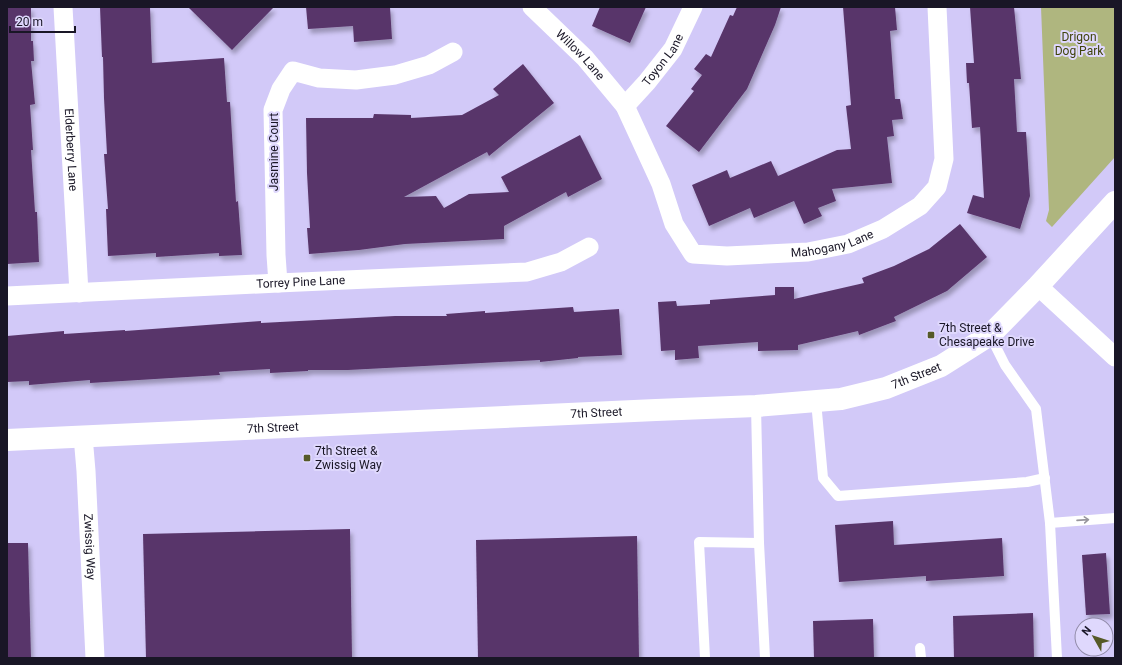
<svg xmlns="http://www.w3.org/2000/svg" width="1122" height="665" viewBox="0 0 1122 665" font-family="Roboto,sans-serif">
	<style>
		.green { fill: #afb67f }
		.building { fill: #59356a; filter: url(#shadow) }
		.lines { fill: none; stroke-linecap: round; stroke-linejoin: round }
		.lane { stroke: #fff; stroke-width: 10 }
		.street { stroke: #fff; stroke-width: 19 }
		.secondary { stroke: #fff; stroke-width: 22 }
		.oneway { stroke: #98969d }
		.poi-dot { fill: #565a28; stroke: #dfd8fd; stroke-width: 1.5 }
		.labels { text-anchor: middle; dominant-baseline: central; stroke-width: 4; stroke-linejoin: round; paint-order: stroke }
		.park-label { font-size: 12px; fill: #3f430a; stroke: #dfd8fd }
		.street-label { font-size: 12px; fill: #191626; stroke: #dfd8fd }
		.poi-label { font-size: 12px; fill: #191626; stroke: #dfd8fd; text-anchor: start }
	</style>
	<defs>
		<filter id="shadow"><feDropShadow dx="2.5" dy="4.5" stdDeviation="2" flood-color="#0004"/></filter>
	</defs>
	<rect width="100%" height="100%" fill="#d2c9f8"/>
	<path class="green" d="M1041,7H1115V157L1052,227L1046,221L1049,210Z"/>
	<g class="building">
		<path d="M7,7H31V41H33L34,61H31L35,104L30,105L33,150H31L35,212H37L39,262L7,264Z"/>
		<path d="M100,7H150L152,63L224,58L227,102H230L236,202L238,201L242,255L219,256V253L156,257V253L108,256L106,209H108L104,154H107L104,98L103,57H102Z"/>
		<path d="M188,7H274L232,50Z"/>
		<path d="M306,7H390L392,39L354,42L353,26L308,29Z"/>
		<path d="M600,7H646L630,43L592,26Z"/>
		<path d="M737,7H781L775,25L747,89L699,152L666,126L694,91L691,89L702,75L694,69L706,54L711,57L730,15L733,16Z"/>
		<path d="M843,7H895L897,30L890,31L895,99H900L903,119L892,120L894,136L887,137L892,183L832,189L836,201L818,208L822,216L804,224L794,201L754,218L750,208L709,226L692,185L727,170L730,178L771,161L778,176L837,150L851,149L846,106L851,105Z"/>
		<path d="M970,7H1014L1021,79H1014L1017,132H1026L1030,196L1020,229L967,213L973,195L984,198L980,127L972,128L969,83H967L966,63H974Z"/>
		<path d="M523,64L554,103L489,156L487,152L404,197L436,196L444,208L469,194L509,192L501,177L580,135L602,179L568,197L566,192L504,226V239L405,244L359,250L309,254L307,228H310L307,173L306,118H373L374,114L411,115V118L462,115L499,95L493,89Z"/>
		<path d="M960,224L987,257L947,291L894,317L896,321L859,335L858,331L798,345V350L758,351V342L698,346L699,358L675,360V350L661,351L658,302L676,301L677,306L710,304V300L775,295V287H794V299L864,283L862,278L894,266L929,249Z"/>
		<path d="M573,307L574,312L619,309L622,355L578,357V358L540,362V360L348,370H308V371L270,373V369L219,372L220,375L90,383V380L29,385V381L7,382V336L64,331V334L125,330V331L261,321V323L395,316H447L446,314L485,311V313Z"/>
		<path d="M893,521L894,545L1002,538L1004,576L926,581V576L839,582L835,525Z"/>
		<path d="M350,529L352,658H146L143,534Z"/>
		<path d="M637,536L639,658H478L476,540Z"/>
		<path d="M7,543H28L31,658H7Z"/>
		<path d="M1106,553L1110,614L1086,615L1082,555Z"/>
		<path d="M1033,613L1034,658H954L953,616Z"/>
		<path d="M873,619L874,658H814L813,621Z"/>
	</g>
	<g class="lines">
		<g class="lane">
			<path d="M990,335L1005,365L1036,409L1050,523L1057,658"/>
			<path d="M816,401L823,478L838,496L1027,482L1045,478"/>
			<path d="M756,406L759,543L765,658"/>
			<path d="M1050,523L1115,518"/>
			<path d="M920,648L921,658"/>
			<path d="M705,658L699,542L759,543"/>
		</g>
		<g class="street">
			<path id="s1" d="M63,7L79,293"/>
			<path id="s2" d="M532,7L585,58L625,106L661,184L674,224L693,254L727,256L808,252L848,244L883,229L920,206L937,187L944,159L937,7"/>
			<path id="s3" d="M625,106L647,82L673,49L693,7"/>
			<path d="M278,283L276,255L273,110L281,89L293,71L319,78L356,80L395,75L429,65L453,52"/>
			<path d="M1038,286L1115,357"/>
			<path id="s4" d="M7,296L278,283L527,272L561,262L589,247"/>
			<path id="s5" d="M83,436L86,471L95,658"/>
		</g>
		<path class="secondary" id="s6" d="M7,440L656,410L756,406L841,399L886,388L941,366L990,335L1038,286L1115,202"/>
	</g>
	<defs><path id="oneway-shaft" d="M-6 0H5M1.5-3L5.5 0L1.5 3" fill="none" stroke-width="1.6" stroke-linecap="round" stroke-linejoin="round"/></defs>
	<use class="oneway" href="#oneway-shaft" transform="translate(1083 520) rotate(-4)"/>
	<g class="poi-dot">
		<rect x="927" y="331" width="8" height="8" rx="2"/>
		<rect x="303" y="454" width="8" height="8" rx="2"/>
	</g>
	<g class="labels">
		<g class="park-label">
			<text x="1079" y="37">Drigon<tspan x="1079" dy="14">Dog Park</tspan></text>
		</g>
		<g class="street-label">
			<text stroke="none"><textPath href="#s2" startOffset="68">Willow Lane</textPath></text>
			<text stroke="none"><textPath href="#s3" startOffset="60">Toyon Lane</textPath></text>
			<text stroke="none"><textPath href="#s1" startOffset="143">Elderberry Lane</textPath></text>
			<text transform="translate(274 152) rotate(-90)">Jasmine Court</text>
			<text stroke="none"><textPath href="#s2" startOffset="440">Mahogany Lane</textPath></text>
			<text stroke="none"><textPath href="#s4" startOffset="294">Torrey Pine Lane</textPath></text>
			<text stroke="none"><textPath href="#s6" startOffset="914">7th Street</textPath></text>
			<text stroke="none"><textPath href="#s6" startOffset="590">7th Street</textPath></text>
			<text stroke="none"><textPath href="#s6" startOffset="266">7th Street</textPath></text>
			<text stroke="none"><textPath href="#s5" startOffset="111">Zwissig Way</textPath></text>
		</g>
		<g class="poi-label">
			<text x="939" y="328">7th Street &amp;<tspan x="939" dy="14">Chesapeake Drive</tspan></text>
			<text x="315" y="451">7th Street &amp;<tspan x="315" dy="14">Zwissig Way</tspan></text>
		</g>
	</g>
	<rect width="1122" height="665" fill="none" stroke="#191626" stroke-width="16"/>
	<g transform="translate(1094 637) rotate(309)"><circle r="19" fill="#dfd8fd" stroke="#908aa7"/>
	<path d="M0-3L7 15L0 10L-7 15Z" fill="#565a28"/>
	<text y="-6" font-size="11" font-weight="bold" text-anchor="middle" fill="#191626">N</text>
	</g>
	<path d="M10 26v6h65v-6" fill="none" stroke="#191626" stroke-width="2"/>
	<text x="16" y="26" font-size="12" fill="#191626" stroke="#dfd8fd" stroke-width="3" paint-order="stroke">20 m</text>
</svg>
